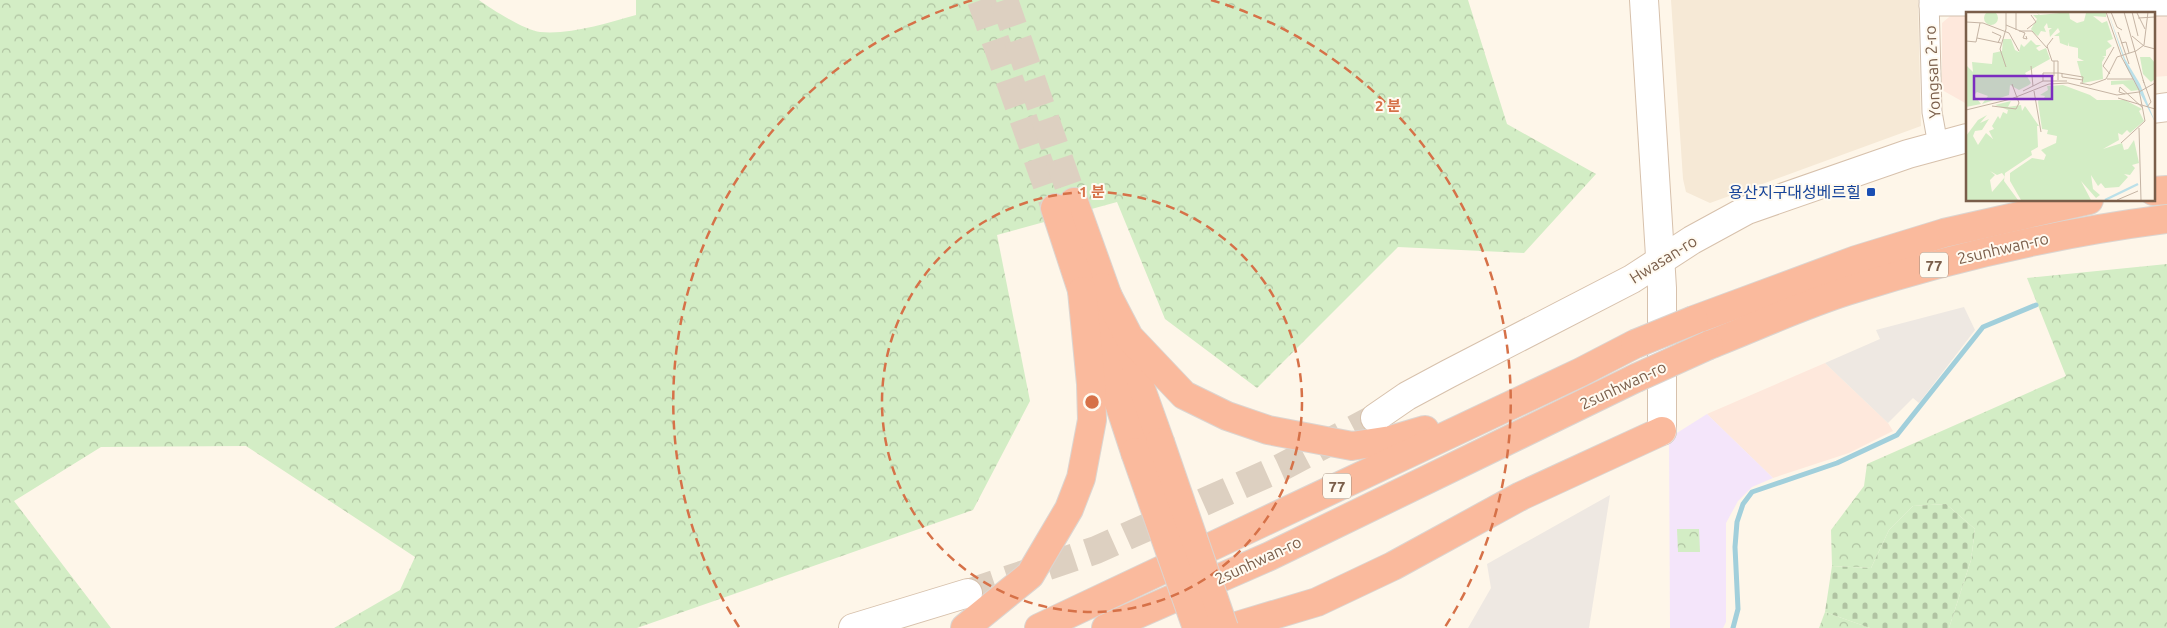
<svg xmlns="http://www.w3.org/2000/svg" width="2167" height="628" viewBox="0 0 2167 628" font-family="Ubuntu,'Noto Sans KR',sans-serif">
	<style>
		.residential { fill: #f6e9d6 }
		.commercial { fill: #fee8dc }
		.industrial { fill: #eee8e2 }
		.education { fill: #f4e5fa }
		.forest { fill: url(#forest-crowns) }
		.cemetery { fill: url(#cemetery-stones) }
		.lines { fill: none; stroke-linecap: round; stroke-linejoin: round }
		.stream { stroke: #a1cfdb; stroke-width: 5 }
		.secondary-tunnel { stroke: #ddd0c1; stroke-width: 28; stroke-dasharray: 28 14; stroke-linecap: butt }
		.street-casing { stroke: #d1bfad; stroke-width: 21 }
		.secondary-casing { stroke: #d7c1ac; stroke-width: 30 }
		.highway-casing { stroke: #dcd5d0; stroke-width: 30 }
		.street { stroke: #fff; stroke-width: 19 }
		.secondary { stroke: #fff; stroke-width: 28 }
		.highway { stroke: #faba9d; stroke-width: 28 }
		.highway-bridge-casing { stroke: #dcd5d0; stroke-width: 30; stroke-linecap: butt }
		.highway-bridge { stroke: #faba9d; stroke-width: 28 }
		.ring { fill: none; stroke: #d67148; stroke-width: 2.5; stroke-dasharray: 9 6 }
		.transit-dot { fill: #1a4fb4; stroke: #fffaf0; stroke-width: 2 }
		.labels { text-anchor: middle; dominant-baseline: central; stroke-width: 4; stroke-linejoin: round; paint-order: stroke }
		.shield { fill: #fffaf0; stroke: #a28d7c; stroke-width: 1 }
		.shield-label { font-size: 15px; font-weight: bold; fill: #7a5e4a }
		.street-label { font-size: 16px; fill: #7a5e4a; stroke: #fffaf0 }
		.transit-label { font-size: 16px; fill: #164399; stroke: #fffaf0; text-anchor: end }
		.inset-river { fill: none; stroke: #bbe0e9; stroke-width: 2.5 }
		.inset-road { fill: none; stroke: #c5b4a4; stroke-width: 1 }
		.view { fill: #7b2cbf; fill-opacity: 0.15; stroke: #7b2cbf; stroke-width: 2.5 }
		.inset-edge { fill: none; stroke: #7a5e4a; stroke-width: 2.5 }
		.centre { fill: #d67148; stroke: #fffaf0; stroke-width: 2.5 }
		.ring-label { font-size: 15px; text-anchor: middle; font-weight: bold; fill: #d67148; stroke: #fffaf0; stroke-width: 4; stroke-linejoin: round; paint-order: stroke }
	</style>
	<defs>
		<pattern id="forest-crowns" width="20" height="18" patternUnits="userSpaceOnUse" patternTransform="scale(1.25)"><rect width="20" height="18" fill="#d3edc5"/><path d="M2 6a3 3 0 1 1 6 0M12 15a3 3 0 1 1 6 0" fill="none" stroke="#b0c3a2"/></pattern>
		<pattern id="cemetery-stones" width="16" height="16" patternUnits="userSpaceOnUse" patternTransform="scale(1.25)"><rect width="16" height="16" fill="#d3edc5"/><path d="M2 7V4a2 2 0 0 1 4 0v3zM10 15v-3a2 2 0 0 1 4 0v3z" fill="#b0c3a2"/></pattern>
	</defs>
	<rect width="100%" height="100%" fill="#fef6e9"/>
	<path class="residential" d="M1671,0H1918L1921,126L1710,203L1686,192L1683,179Z"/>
	<g class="commercial">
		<path d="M2167,11V76L2153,77V14H1967V104L1942,90V23L1955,12Z"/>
		<path d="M1825,363L1888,423L1893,431L1849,453L1773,478L1707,414Z"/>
	</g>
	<g class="industrial">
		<path d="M1964,307L1975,330L1919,403L1913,398L1888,423L1825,363L1880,339L1876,330Z"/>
		<path d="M1610,495L1589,628H1468L1491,588L1487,564Z"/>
	</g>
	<path class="education" d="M1707,414L1773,478L1752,487L1738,501L1726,523V622L1723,628H1670L1669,438Z"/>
	<g class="forest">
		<path d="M0,0H479C491,9 526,31 540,32C570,35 607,23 636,15V0H1468L1507,124L1596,174L1524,253L1398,247L1257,388L1165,319L1117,202L997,235L1030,401L973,510L637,628H334L400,590L415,557L246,446L101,447L14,501L111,628H0Z"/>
		<path d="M2167,264V628H1949L1971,560L1975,529L1946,504L1913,506L1889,530L1871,568L1832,566L1831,530L1864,486L1867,464L2066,376L2027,278Z"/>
		<path d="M1677,529H1699L1700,552H1678Z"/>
		<path d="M1825,612L1870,628H1819Z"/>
	</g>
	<path class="cemetery" d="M1946,504L1975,529L1971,560L1949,628H1870L1825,612L1832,566L1871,568L1889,530L1913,506Z"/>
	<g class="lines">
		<path class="stream" d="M1733,628L1738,609L1735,547L1737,522L1743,504L1752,492L1837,463L1897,435L1983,327L2036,305"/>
		<g class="secondary-tunnel">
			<path d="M981,0L1055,208"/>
			<path d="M1004,0L1074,202"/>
			<path d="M968,593L1096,550L1280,468L1375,418"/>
		</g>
		<g class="street-casing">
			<g id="street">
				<path d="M1929,0L1932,112L1938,145"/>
				<path d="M1929,6H2167"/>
			</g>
		</g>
		<g class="secondary-casing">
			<g id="secondary">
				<path d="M1644,0L1662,288V431"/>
				<path d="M2153,109L2167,107"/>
				<path d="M1375,418L1407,396L1448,374L1632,279L1692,240L1747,210L1908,154L1967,138"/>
				<path d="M853,628L968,593"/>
			</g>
		</g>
		<g class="highway-casing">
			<g id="highway">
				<path d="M2153,191L2167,190"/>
				<path d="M1074,202L1160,442"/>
				<path d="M1055,208L1135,452"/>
				<path d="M1103,287L1129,337L1184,395L1227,416L1268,430L1352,446L1391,440L1425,430"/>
				<path d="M1694,320L1856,260L1944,233L2089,200"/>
				<path d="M1709,345C1755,327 1800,306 1847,291C1952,257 2058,233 2167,219"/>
				<path d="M965,628L1030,575L1069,509L1081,478L1092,420L1091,384L1082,291"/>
				<path d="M1039,628L1581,372L1635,344"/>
				<path d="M1106,628L1270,556L1636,378"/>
				<path d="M1230,628L1317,602L1393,566L1521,496L1662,431"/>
			</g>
		</g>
		<use href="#street" class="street"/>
		<use href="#secondary" class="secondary"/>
		<use href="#highway" class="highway"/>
		<g class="highway-bridge-casing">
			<g id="highway-bridge">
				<path d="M1635,344L1694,320"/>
				<path d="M1636,378L1709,345"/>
				<path d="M1160,442L1224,628"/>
				<path d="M1135,452L1197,628"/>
			</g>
		</g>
		<use href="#highway-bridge" class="highway-bridge"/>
	</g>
	<g class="ring">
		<circle cx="1092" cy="402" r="210"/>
		<path d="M739 627A419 419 0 0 1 973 0M1211 0A419 419 0 0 1 1445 627"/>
	</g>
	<rect class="transit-dot" x="1866" y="187" width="10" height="10" rx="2.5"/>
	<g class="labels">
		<g class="shield">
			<rect x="1920" y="252.5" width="28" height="25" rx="4"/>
			<rect x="1323" y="473.5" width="28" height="25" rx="4"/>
		</g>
		<g class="shield-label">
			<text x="1934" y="265">77</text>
			<text x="1337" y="486">77</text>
		</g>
		<g class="street-label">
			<text transform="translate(1932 72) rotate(-93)">Yongsan 2-ro</text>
			<text transform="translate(2003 248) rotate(-13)">2sunhwan-ro</text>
			<text transform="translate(1663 259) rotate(-32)">Hwasan-ro</text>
			<text transform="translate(1623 385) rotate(-25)">2sunhwan-ro</text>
			<text transform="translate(1258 560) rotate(-25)">2sunhwan-ro</text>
		</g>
		<g class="transit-label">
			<text x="1861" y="192">용산지구대성베르힐</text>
		</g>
	</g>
	<g transform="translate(1966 12)">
		<rect width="189" height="189" fill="#fef6e9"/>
		<path d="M18 6a7 7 0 1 1 14 0a7 7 0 1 1-14 0ZM70,0L74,3L103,0L104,7L111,11L118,9L120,1L140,0V5L127,4L136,11L141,9L147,27L141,29L146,34L140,38V44H136L139,45L136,50L137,67L117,71L111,49H118L112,46V36L103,34L102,30V34L94,31L93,24H88L94,20L92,16L84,25L83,18L86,16H82L81,11L78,15L80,20L75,19L72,24L68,21L65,17L71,7L67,3H73ZM37,27H45L49,38L53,40L55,32L58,35L65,28L70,33H75L70,36L73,39L80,36L84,47L59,61L65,71L63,73L53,78L44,73L43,83L16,92L22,84L11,80L8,83L15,92L0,95V53L7,60L6,50L26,52L27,41L36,39ZM174,45H184L189,51V67L185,70L177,62ZM167,68L173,78L165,79L157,72L145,73V69ZM97,73L124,83L131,88H159L176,97L173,99L178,109L164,121L161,118L156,123L152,121L153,128L137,137L156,131L158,138L162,137L168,128L173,151L166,153L169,156L164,163L158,162L162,165L153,175L139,176L135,171L132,174L125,163L127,177L134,183L130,186L115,169L125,188H55L44,169V161L66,146L78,148L80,143L75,138L90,131L91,124L81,122L82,118L76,117L72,90L73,86L77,88L79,84L74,83L82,78L81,74ZM45,89L42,95L55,93L56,99L59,94L73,114H71L72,135L65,139L66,143L39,161L38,169L52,188H0V124L12,108L21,103L14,111L23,107L16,118L9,119L7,124L12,133L20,121L27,127L23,119L28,117L26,114L32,104L34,107L37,100L41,102L42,98L29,93ZM24,159L31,163L36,161L39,165L26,180L24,168L29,163Z" fill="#d3edc5" fill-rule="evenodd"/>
		<path d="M142,0L159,47L174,72L189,110L160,54Z" fill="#bbe0e9"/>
		<path class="inset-river" d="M139,188L172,172"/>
		<path class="inset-road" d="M40,0V17L34,37L40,55M50,0V18M140,0L155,43M145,0L151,15L156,18M158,0L178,71M166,0L172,24M171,1L179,17M172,6L189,5M0,10L17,11L43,21L53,39M40,13L59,21L57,26L61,27L60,24M61,17L70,10L65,3M53,19H66L81,36M26,20L35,24L32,31M152,20L163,52M166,24L178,34L189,37M11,26L35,31M87,26L81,34L86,49H92V68M0,29L10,30L14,11M155,31L160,30L163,41M170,39L178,33L182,0M155,44L173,78L179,109L155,131M65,54L67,74M96,61V65L117,68M144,62L137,54L148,35M77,64H88V49M141,67H167M177,68L185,90L181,95M77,69V61H93L117,65L116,71M114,71L124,73L140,67L151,45L170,39M57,79L77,69H101M68,79L75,120M159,82L153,80L154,75L177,96M152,86L189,97M26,94L50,97L53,91L46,72M0,98L45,87L83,72L102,71L151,83L173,80L189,71M173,116L175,188M151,188L172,179"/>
		<path class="view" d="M8,64H86V87H8Z"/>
		<rect width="189" height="189" class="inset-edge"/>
	</g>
	<circle cx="1092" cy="402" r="8" class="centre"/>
	<g class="ring-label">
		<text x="1388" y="111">2 분</text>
		<text x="1092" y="197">1 분</text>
	</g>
</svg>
